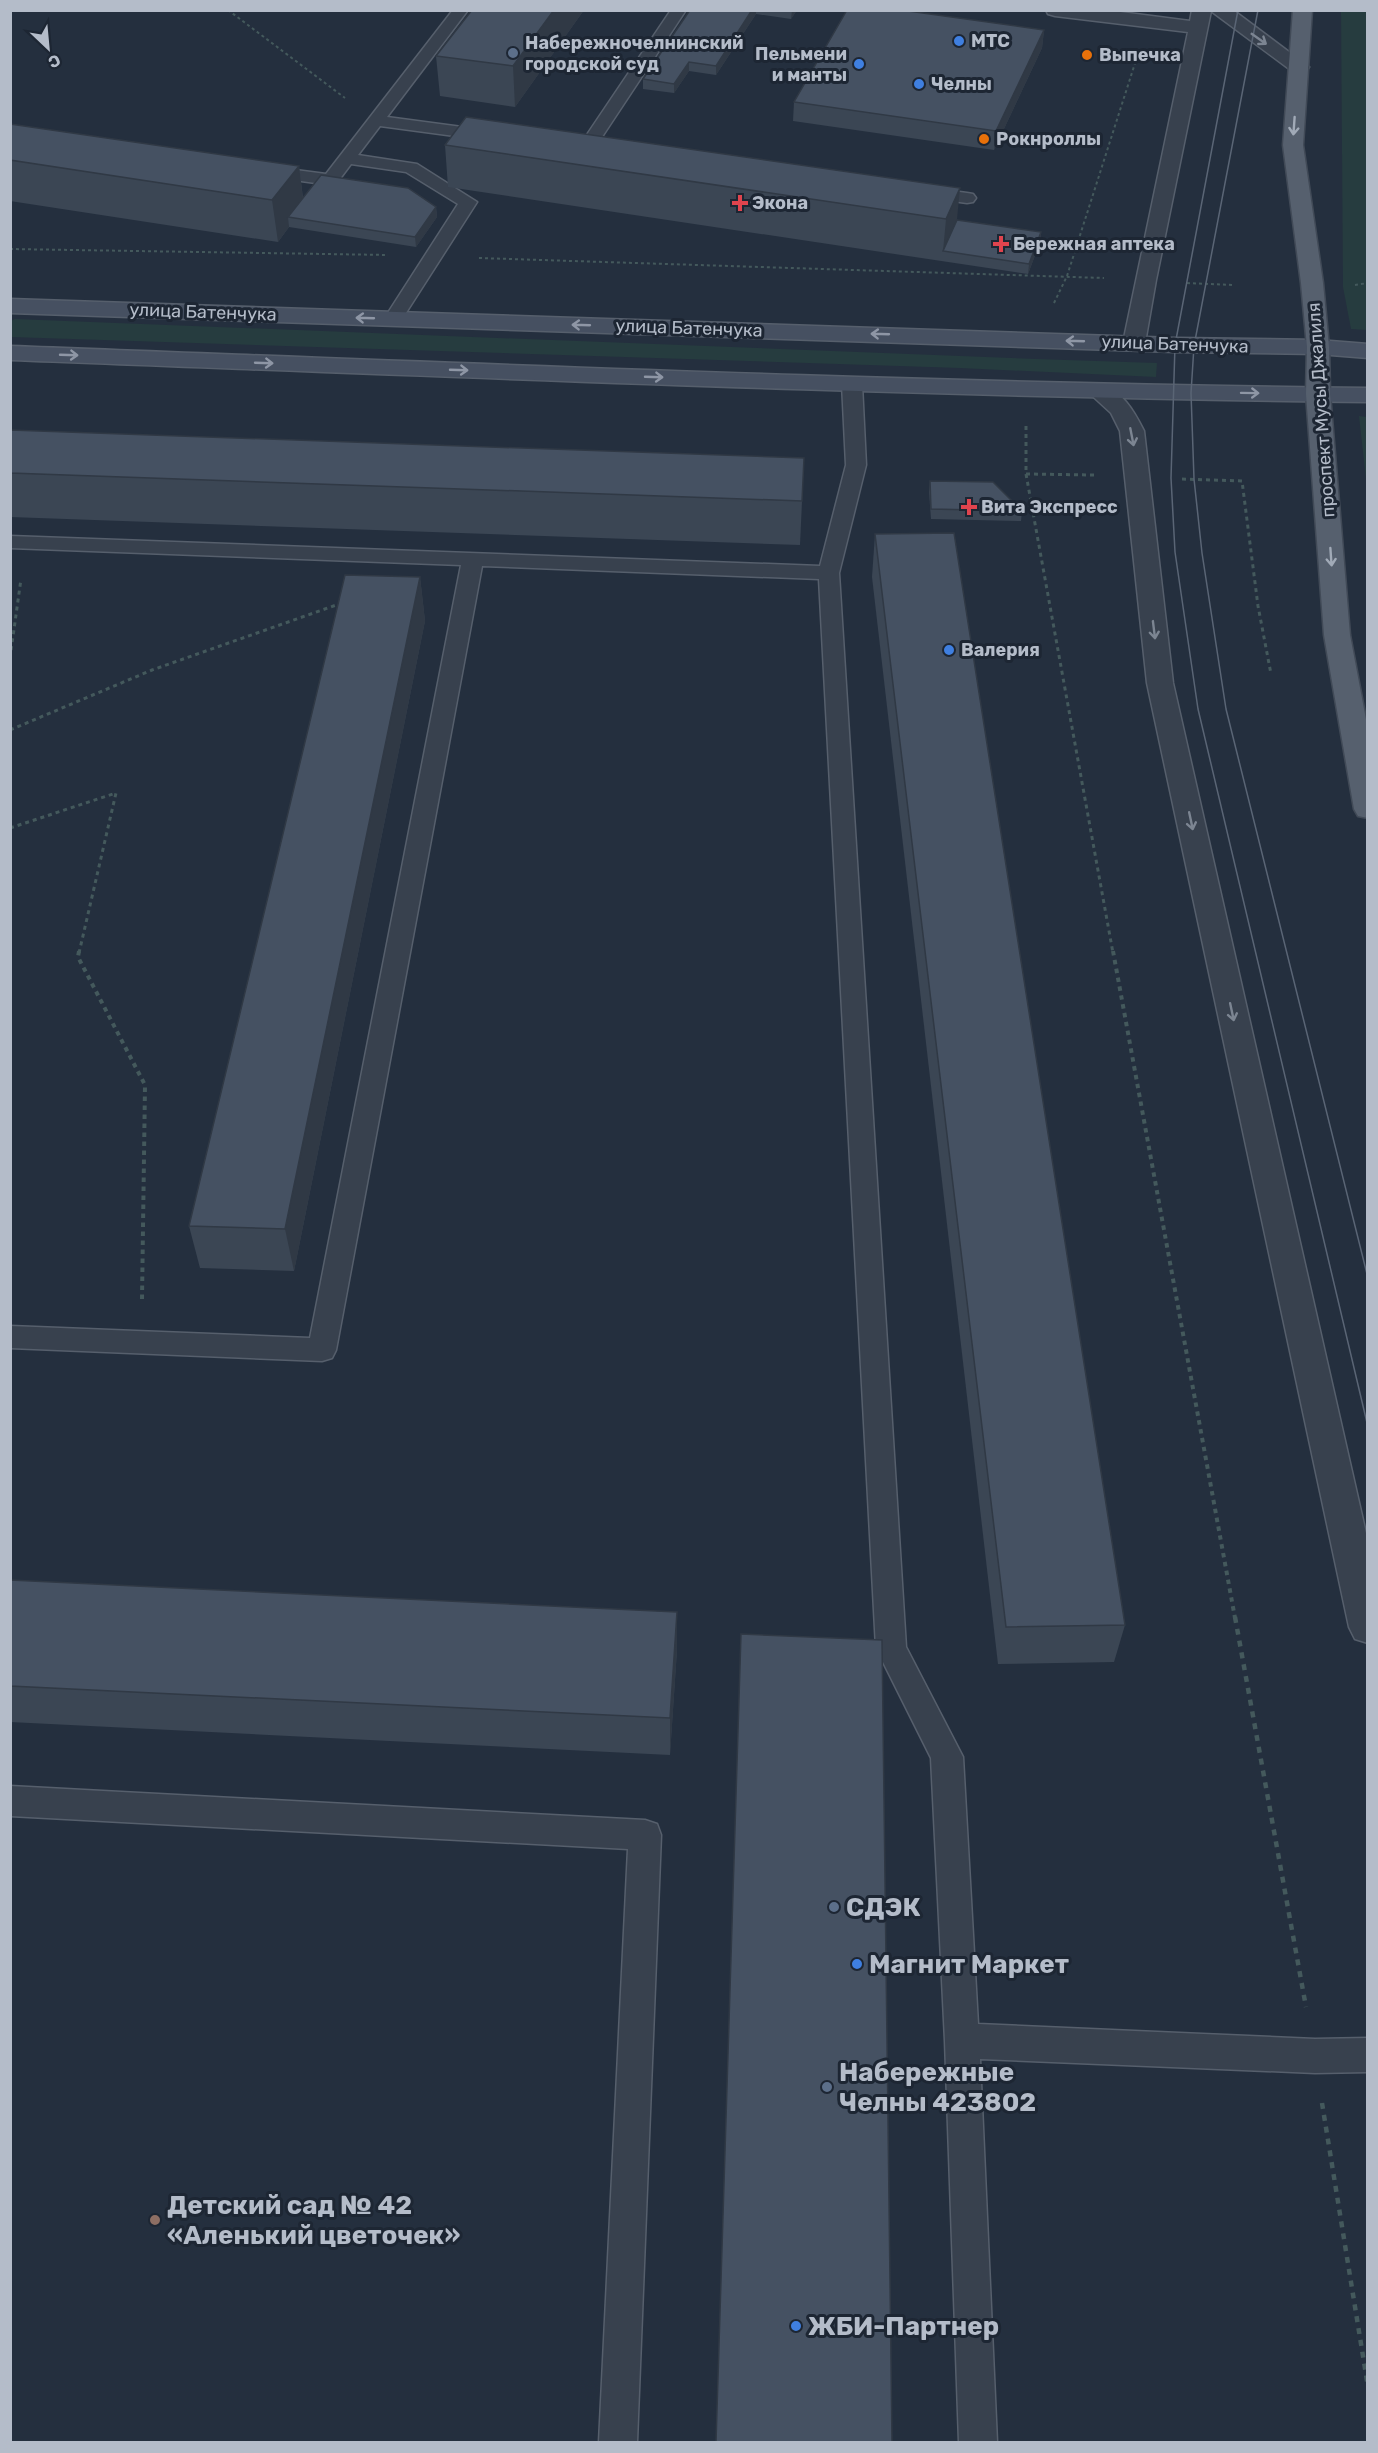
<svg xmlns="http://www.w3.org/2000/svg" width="1378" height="2453" viewBox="0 0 1378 2453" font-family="Rubik,sans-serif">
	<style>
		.green { fill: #263c3f }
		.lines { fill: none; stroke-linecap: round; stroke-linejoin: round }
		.service-casing { stroke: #565f6c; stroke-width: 3 }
		.minor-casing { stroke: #565f6c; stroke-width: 3 }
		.secondary-casing { stroke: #565f6c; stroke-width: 3 }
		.primary-casing { stroke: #414a57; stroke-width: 3 }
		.path-far3 { stroke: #44595c; stroke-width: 2; stroke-dasharray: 3 3; stroke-linecap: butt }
		.path-far2 { stroke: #44595c; stroke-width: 3; stroke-dasharray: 4 4; stroke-linecap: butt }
		.path-far1 { stroke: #44595c; stroke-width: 4; stroke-dasharray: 4.5 4.5; stroke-linecap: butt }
		.path { stroke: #44595c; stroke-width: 4.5; stroke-dasharray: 6 6; stroke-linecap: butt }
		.service { fill: #38414e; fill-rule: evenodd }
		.minor { fill: #38414e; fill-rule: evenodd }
		.secondary { fill: #465061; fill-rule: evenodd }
		.primary { fill: #56606e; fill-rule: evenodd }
		.tram { stroke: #5a6575; stroke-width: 1.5 }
		.wall { fill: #3b4654 }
		.shaded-wall { fill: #303945 }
		.building { fill: #455162; stroke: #303945; stroke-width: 1.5 }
		.oneway { stroke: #7c8592 }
		.oneway2 { stroke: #a1aab7 }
		.oneway3 { stroke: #8e96a5 }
		.shop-dot { fill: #3f7fe0; stroke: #1d2633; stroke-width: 2 }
		.service-dot { fill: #5c6f8a; stroke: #1d2633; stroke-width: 2 }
		.food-dot { fill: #e8710a; stroke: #1d2633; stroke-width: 2 }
		.health-dot { fill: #e0444e; stroke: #1d2633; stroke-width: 2 }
		.education-dot { fill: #8d6e63; stroke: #1d2633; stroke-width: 2 }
		.labels { text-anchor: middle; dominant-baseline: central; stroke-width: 6; stroke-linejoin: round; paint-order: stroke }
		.far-poi-label { font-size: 18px; font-weight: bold; fill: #b4bcc9; stroke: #1d2633; text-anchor: start }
		.far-street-label { font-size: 18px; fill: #b4bcc9; stroke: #1d2633 }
		.near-poi-label { font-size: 26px; font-weight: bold; fill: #b4bcc9; stroke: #1d2633; text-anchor: start }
	</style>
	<rect width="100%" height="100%" fill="#242f3e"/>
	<g class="green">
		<path d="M1341,11H1367V330L1351,329L1343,287Z"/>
		<path d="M15,319L1036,359L1157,363L1156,377L960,368L11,337V321Z"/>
		<path d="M1359,416L1367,417V491V488Z"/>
	</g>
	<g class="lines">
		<g class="service-casing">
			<g id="service">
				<path d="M453,10H468L387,117L492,131L500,136L492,141L380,126L358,155L417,164L477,202L402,319L400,323H386L384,319L458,204L406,172L351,164L336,184L330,185L265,176L259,175L256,171L259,167L265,166L326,174Z"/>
				<path d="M671,10H686L592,152H580L578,148Z"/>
				<path d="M922,187L967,193L973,194L976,198L973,202L967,203L916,196L913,192L916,188Z"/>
				<path d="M852,378L859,380L862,384L866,465L839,573L906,1647L963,1757L978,2024L1315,2039L1368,2038V2072L1315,2073L980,2059L997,2442H959L945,2041L931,1758L876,1648L819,579L482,566L336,1350L332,1358L322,1361L10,1348V1326L310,1338L461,565L10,548V536L820,566L846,465L842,384L845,380Z"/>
				<path d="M10,1786L645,1820L657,1824L661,1835L637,2442H599L628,1849L10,1816Z"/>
			</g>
		</g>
		<g class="minor-casing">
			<g id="minor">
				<path d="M1046,10H1105L1190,21L1192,10H1233L1309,67L1306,71H1292L1211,11L1156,280L1145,343L1142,348L1134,350L1126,348L1123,343L1188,32L1055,16L1048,14Z"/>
				<path d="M1099,384C1122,390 1134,411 1144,431L1173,683L1368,1542V1643L1355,1639L1349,1627L1147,683L1120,431L1111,413L1087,391L1091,386Z"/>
			</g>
		</g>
		<g class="secondary-casing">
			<g id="secondary">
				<path d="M10,299L1175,338L1318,340L1368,344V358L1318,354L1175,352L10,313Z"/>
				<path d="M10,346C463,363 915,383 1368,388V402C915,397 463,377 10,360Z"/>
			</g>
		</g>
		<g class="primary-casing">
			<path id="primary" d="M1293,10H1312L1303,145L1323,283L1329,347L1330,394L1350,635L1368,730V818L1358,816L1354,809L1324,635L1306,394L1307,347L1301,283L1283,145Z"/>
		</g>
		<g class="path-far3">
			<path d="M228,10L345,98"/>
			<path d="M10,249L388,255"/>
			<path d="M479,258L1104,278"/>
			<path d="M1187,283L1234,285"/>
			<path d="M1355,285L1368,283"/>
			<path d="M1054,303L1067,276L1137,57"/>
		</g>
		<g class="path-far2">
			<path d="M1026,426V474L1113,953"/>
			<path d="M1026,474L1094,475"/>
			<path d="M1182,479L1242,481L1258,606L1271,674"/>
			<path d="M10,658L21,579"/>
			<path d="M10,730L152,670L342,603"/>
			<path d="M10,828L116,793L79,953"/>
		</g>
		<g class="path-far1">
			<path d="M79,951L78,957L145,1085L142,1299"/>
			<path d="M1113,951L1235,1618"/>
		</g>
		<g class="path">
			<path d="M1235,1617L1306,2007"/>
			<path d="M1322,2103L1368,2387"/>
		</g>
		<use href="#service" class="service"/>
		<use href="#minor" class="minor"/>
		<use href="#secondary" class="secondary"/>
		<use href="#primary" class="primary"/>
		<g class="tram">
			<path d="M1238,10L1175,345L1171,478L1175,552L1198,709L1368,1427"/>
			<path d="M1258,10L1194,346L1191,393L1194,479L1202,553L1226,709L1368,1278"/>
		</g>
	</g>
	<g class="wall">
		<path d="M472,10H584L515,107L440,96L436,56Z"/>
		<path d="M690,10H797L791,19L756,14L716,75L689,71L674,93L643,89V79Z"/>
		<path d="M1044,30L1042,48L994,150L793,121L794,102Z"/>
		<path d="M10,124L299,166L303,198L436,207L437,217L416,247L289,227L278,242L10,201Z"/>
		<path d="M445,145L1041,232L1040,242L1028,274L448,187Z"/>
		<path d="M10,430L804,458L800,545L10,517Z"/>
		<path d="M930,481L1022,511L1021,521L931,519L929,492Z"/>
		<path d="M875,534L1125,1625L1114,1662L998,1664L872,577Z"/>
		<path d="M420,577L425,621L294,1271L200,1268L189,1226Z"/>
		<path d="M10,1580L677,1650L670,1755L10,1722Z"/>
	</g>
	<g class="shaded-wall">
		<path d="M554,10H584L515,107L513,66Z"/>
		<path d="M752,10H756V14L716,75V66Z"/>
		<path d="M792,10H797L791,19Z"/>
		<path d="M1044,30L1042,48L994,150L996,131Z"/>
		<path d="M689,62V71L674,93V84Z"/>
		<path d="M299,166L304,208L288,217L289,227L278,242L272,200Z"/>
		<path d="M960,188L956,230L943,251L946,219Z"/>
		<path d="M436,207L437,217L416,247L415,237Z"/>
		<path d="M1041,232L1040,242L1028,274L1029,264Z"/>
		<path d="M420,577L425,621L294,1271L285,1229Z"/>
		<path d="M677,1612V1650L670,1755V1718Z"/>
	</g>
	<g class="building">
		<path d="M472,10H554L513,66L436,56Z"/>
		<path d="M690,10H752L716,66L689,62L674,84L643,79Z"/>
		<path d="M847,10H901L1044,30L996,131L794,102Z"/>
		<path d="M466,117L960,188L946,219L445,145Z"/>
		<path d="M10,124L299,166L272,200L10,160Z"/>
		<path d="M321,175L408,188L436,207L415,237L288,217Z"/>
		<path d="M957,220L1041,232L1029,264L943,251Z"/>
		<path d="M10,430L804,458L802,501L10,473Z"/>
		<path d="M930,481L993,482L1022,511L931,509Z"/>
		<path d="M954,533L1125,1625L1006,1627L875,534Z"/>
		<path d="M345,575L420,577L285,1229L189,1226Z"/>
		<path d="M10,1580L677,1612L670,1718L10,1686Z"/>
		<path d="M741,1634L882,1640L892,2442H716Z"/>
	</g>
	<defs><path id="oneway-shaft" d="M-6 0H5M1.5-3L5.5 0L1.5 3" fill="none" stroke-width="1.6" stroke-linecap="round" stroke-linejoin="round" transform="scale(1.5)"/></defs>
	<g class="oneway">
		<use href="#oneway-shaft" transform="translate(1259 39) rotate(35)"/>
		<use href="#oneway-shaft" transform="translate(1132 437) rotate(79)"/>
		<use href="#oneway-shaft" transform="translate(1154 630) rotate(83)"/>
		<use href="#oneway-shaft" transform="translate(1191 821) rotate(78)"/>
		<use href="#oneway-shaft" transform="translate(1232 1012) rotate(78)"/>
	</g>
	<g class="oneway2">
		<use href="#oneway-shaft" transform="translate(1294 126) rotate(94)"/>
		<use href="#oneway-shaft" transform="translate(1331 557) rotate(86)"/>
	</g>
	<g class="oneway3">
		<use href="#oneway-shaft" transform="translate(365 318) rotate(-178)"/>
		<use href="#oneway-shaft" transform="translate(581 325) rotate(-178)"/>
		<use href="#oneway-shaft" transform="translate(880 334) rotate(-178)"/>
		<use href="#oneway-shaft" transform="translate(1075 341) rotate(-178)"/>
		<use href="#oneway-shaft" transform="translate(69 355) rotate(2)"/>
		<use href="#oneway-shaft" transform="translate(264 363) rotate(2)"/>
		<use href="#oneway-shaft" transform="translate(459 370) rotate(2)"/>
		<use href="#oneway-shaft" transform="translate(654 377) rotate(2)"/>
		<use href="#oneway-shaft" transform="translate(1250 393) rotate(1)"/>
	</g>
	<g class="shop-dot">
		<circle cx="959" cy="41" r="6"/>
		<circle cx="859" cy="64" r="6"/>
		<circle cx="919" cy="84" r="6"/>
		<circle cx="949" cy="650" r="6"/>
		<circle cx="857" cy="1964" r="6"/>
		<circle cx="796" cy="2326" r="6"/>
	</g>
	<g class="service-dot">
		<circle cx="513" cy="53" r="6"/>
		<circle cx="834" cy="1907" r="6"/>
		<circle cx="827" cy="2087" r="6"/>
	</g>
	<g class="food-dot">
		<circle cx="1087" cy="55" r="6"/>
		<circle cx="984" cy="139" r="6"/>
	</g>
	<g class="health-dot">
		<path d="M737 194h6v6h6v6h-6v6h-6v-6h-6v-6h6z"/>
		<path d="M998 235h6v6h6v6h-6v6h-6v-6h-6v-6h6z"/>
		<path d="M966 498h6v6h6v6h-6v6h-6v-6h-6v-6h6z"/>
	</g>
	<circle class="education-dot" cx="155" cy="2220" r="6"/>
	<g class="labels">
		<g class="far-poi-label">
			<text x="971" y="41">МТС</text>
			<text x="525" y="43">Набережночелнинский<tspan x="525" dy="21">городской суд</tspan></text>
			<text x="847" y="54" text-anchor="end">Пельмени<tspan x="847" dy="21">и манты</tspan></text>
			<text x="1099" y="55">Выпечка</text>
			<text x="931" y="84">Челны</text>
			<text x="996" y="139">Рокнроллы</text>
			<text x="752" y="203">Экона</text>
			<text x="1013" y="244">Бережная аптека</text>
			<text x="981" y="507">Вита Экспресс</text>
			<text x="961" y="650">Валерия</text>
		</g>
		<g class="far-street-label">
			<text transform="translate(203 312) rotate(2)">улица Батенчука</text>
			<text transform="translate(689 328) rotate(2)">улица Батенчука</text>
			<text transform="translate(1175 344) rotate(2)">улица Батенчука</text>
			<text transform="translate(1321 410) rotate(-94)">проспект Мусы Джалиля</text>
		</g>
		<g class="near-poi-label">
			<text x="846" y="1907">СДЭК</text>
			<text x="869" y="1964">Магнит Маркет</text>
			<text x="839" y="2072">Набережные<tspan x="839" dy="30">Челны 423802</tspan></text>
			<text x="167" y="2205">Детский сад № 42<tspan x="167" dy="30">«Аленький цветочек»</tspan></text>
			<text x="808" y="2326">ЖБИ-Партнер</text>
		</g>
	</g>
	<rect width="1378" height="2453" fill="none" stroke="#b4bcc9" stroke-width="24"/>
	<g transform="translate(48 48) rotate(154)" stroke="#1d2633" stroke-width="4.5" paint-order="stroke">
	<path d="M0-4.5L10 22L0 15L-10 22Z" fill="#b4bcc9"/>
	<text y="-9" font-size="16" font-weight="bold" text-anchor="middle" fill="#b4bcc9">С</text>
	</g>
</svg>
